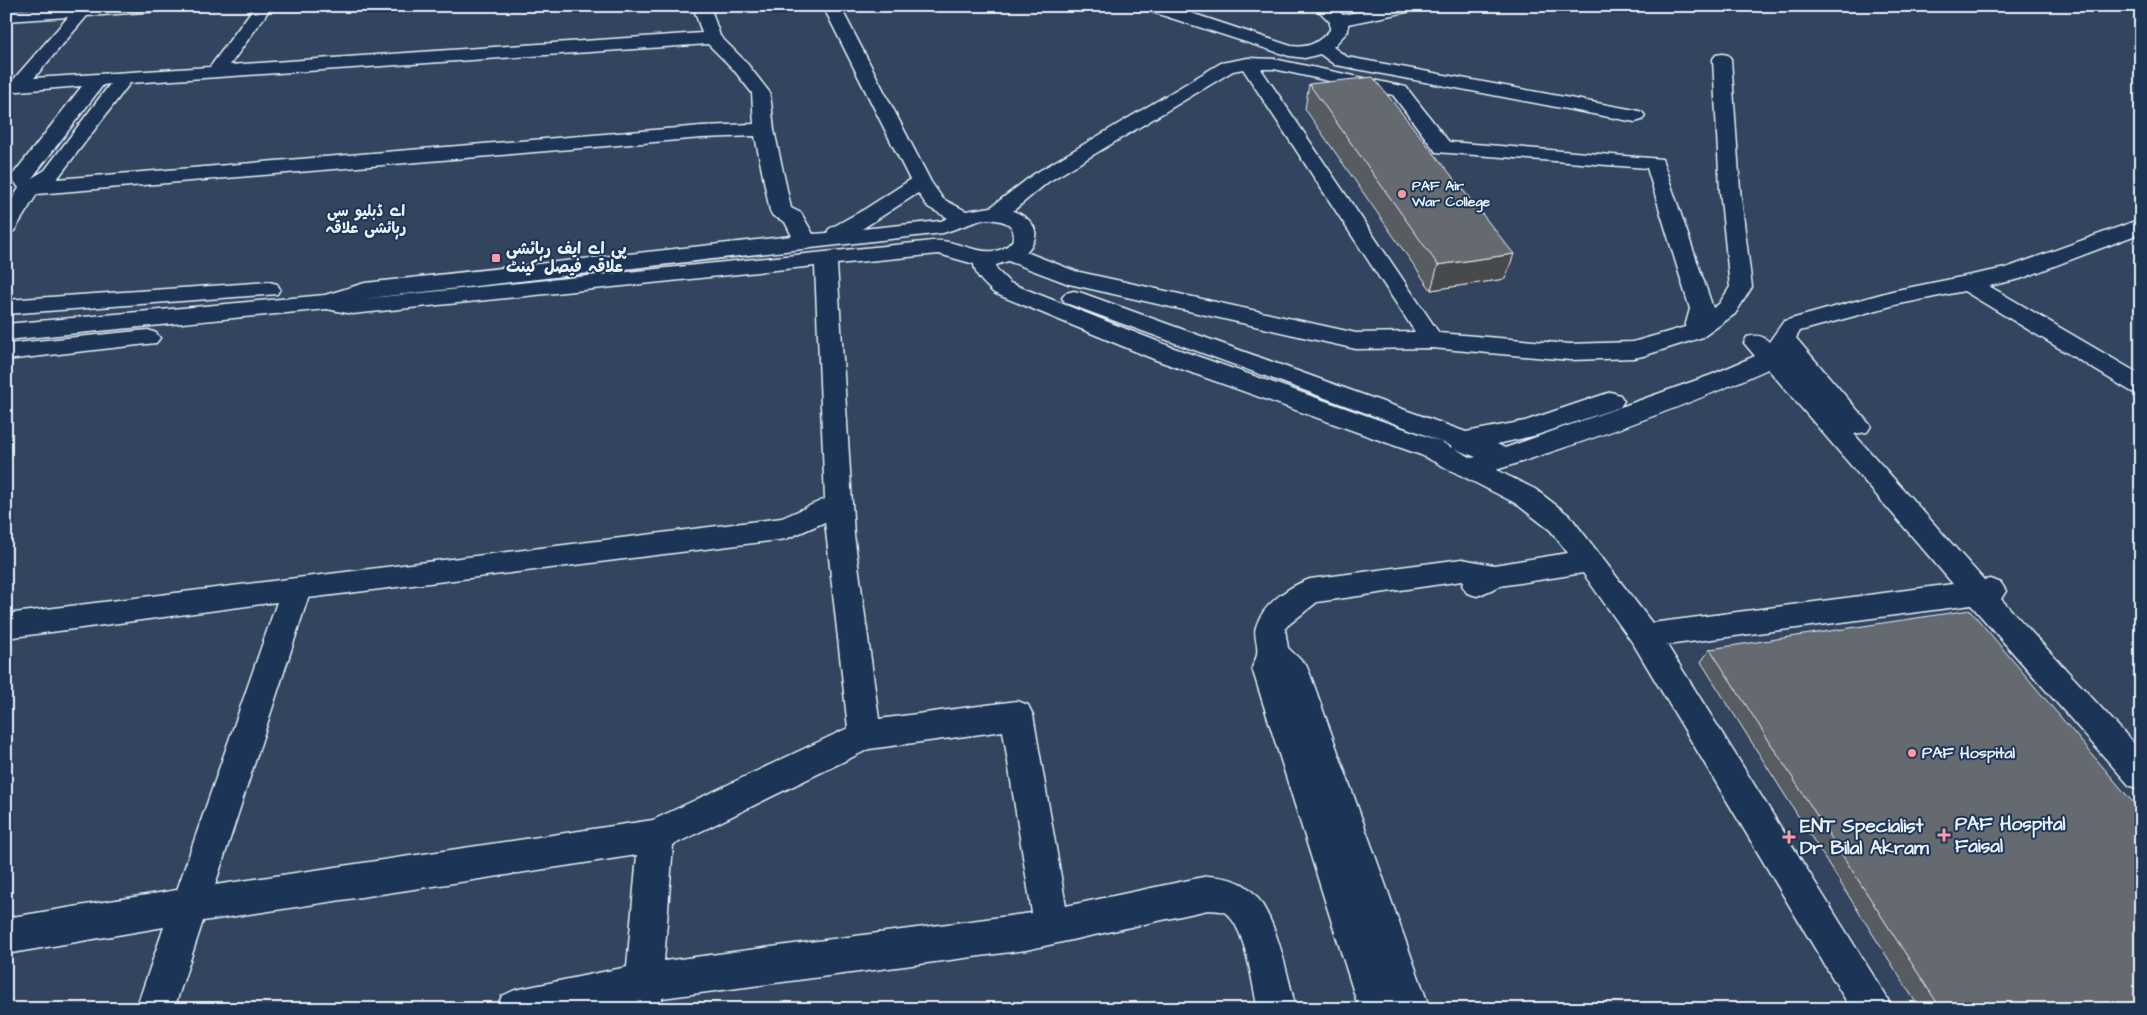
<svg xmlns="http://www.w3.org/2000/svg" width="2147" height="1015" viewBox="0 0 2147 1015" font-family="'Architects Daughter','Playpen Sans Arabic',sans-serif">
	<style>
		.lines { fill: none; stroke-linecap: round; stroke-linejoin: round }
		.minor-casing { stroke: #e8f1f8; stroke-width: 3 }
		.minor { fill: #1d3557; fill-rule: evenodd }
		.wall { fill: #575b60; stroke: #e8f1f8 }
		.shaded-wall { fill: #474a4e; stroke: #e8f1f8 }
		.building { fill: #656a70; stroke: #e8f1f8 }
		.poi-dot { fill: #ff9aa2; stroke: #1d3557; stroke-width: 2 }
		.labels { text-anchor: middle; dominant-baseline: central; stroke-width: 4; stroke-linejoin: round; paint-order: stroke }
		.far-poi-label { font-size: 14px; font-weight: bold; fill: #e8f1f8; stroke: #1d3557; text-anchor: start }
		.far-neighbourhood-label { font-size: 15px; font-weight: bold; fill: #e8f1f8; stroke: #1d3557 }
		.poi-label { font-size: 16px; font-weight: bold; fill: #e8f1f8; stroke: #1d3557; text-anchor: start }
		.near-poi-label { font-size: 19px; font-weight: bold; fill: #e8f1f8; stroke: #1d3557; text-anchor: start }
	</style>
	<rect width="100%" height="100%" fill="#33455e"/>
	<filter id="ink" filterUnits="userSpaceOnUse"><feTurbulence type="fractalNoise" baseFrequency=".02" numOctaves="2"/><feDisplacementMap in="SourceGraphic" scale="10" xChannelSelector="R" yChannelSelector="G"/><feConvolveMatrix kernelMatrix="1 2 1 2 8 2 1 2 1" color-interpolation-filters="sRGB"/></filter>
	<g filter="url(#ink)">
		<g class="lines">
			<g class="minor-casing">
				<g id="minor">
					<path d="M77,6H168L166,10L160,11L87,16L34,78L210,67L255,6H272L230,65L702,33L693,6H710L720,36L745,61L770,93L774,130L791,208L801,213L813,234L827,233L829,229L865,209L910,180L823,6H840L931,182L943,199L966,211L991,207L1034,174L1221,63L1248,58L1274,59L1406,87L1449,142L1662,159L1713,308L1719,304L1730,287L1720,190L1713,59L1716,55L1722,54L1728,55L1731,59L1740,190L1752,287L1735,314L1703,337L1643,356L1634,358L1570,360L1432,348L1356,349L1069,284L1008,261L996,265L997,270L1010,283L1174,348L1439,441L1452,448L1451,446L1418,432L1066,303L1062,298L1066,293L1074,291L1082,293L1466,432L1525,421L1611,392L1620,395L1624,401L1620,407L1537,435L1497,444L1505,448L1711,375L1755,356L1744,343L1747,337C1756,335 1762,335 1769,342L1784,321L1892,291L2006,268L2141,219V233L2020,279L1989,286L2141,375V394L2132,392L1964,291L1895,305L1800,331L1796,338L1871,426L1867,432L1854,434L1984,580L1991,579L2001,583L2006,591L2001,599L2141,751V790L2129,785L1971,605L1667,645L1886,996L1892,1009H1851L1634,645L1583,573L1500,586L1477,596L1467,593L1462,585L1464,582L1462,581L1317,602L1287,626L1285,629L1288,648L1306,665L1310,674L1430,1009H1359L1252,668C1253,664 1257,658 1257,654C1259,645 1253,635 1256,627C1262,605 1289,586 1310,579L1462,559L1494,565L1568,553L1550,530L1515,503L1421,455L1156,360L994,293C985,284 975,277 974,264L939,254L837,264L854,535L879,719L1017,701L1028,705L1033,715L1066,906L1208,876C1221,877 1238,879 1248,888C1276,910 1287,975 1296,1009H1258C1252,985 1246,925 1224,912C1220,910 1213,911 1208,910L1026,950L662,998L661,1009H623V1005L606,1009H496L502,996L515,990L627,967L637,855L203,921L174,1009H136L164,927L6,954V918L177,890L277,602L6,638V614L782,518L825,499L815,266L352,314L327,309L6,340V324L325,295L365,283L792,236L785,222L773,216L770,211L755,136L702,138L37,194L14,231L6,232V209L19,188L11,177L82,86L6,92V80H13L68,17L6,21V11ZM708,44L733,69L752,93L754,124L702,126L57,179L130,83ZM1243,69L1415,332L1356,333L1075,271L1026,252C1044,234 1034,219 1013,211L1048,182L1233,71ZM1261,69H1274L1393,95L1436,152L1647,168L1690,309L1685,327L1633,342L1570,344L1439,333ZM110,84L45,170L32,178L103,85ZM918,193L928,207L948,218L941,221L862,229ZM988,219C1002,221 1014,221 1014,238C999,263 969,246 948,242C940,240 932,241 924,242L361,299L943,233L981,220ZM1768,369L1953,584L1652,623L1570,516L1535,489L1496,470C1587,441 1680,409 1768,369ZM1455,449L1476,457L1472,458ZM825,522L848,728L653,820L215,885L308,598L786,539ZM1003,731L1032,913L664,961L673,845L869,749Z"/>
					<path d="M1144,6H1170L1291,46C1309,48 1318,43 1330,30V22L1314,6H1332L1343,15L1385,6H1418L1416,10L1348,24V31L1333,47L1347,57L1635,110L1642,112L1645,116L1642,120L1635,122L1341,66L1335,65L1320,54L1305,58L1289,56L1146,10Z"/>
					<path d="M269,282L277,284L280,289L277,294L6,314V300Z"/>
					<path d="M148,330L156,333L160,338L156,343L6,360V344Z"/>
				</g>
			</g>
			<use href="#minor" class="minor"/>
		</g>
		<g class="wall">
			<path d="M1309,84L1505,279L1431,290L1305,109Z"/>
			<path d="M1710,649L2141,1009H1920L1701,662Z"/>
		</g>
		<path class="shaded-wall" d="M1514,254L1505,279L1431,290L1438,265Z"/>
		<g class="building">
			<path d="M1373,77L1514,254L1438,265L1309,84Z"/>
			<path d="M1970,610L2141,812V1009H1941L1710,649Z"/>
		</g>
	</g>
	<g class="poi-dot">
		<circle cx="1402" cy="194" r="5"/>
		<rect x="491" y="253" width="10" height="10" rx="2.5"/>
		<circle cx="1912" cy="753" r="5"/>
		<path d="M1941.5 827.5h5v5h5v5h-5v5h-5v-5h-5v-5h5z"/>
		<path d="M1786.5 829.5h5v5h5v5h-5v5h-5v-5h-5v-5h5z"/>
	</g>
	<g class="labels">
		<g class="far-poi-label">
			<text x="1412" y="186">PAF Air<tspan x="1412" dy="16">War College</tspan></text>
		</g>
		<g class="far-neighbourhood-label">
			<text x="366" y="211">اے ڈبلیو سی<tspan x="366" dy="17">رہائشی علاقہ</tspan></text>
		</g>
		<g class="poi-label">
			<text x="506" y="249">پی اے ایف رہائشی<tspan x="506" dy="18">علاقہ فیصل کینٹ</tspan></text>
			<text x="1922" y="753">PAF Hospital</text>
		</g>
		<g class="near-poi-label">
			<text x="1955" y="824">PAF Hospital<tspan x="1955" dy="22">Faisal</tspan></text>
			<text x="1800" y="826">ENT Specialist<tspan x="1800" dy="22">Dr Bilal Akram</tspan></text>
		</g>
	</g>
	<rect width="2147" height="1015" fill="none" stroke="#1d3557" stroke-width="25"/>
	<rect x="12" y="12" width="2122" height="990" fill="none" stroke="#e8f1f8" stroke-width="2" filter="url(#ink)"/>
</svg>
